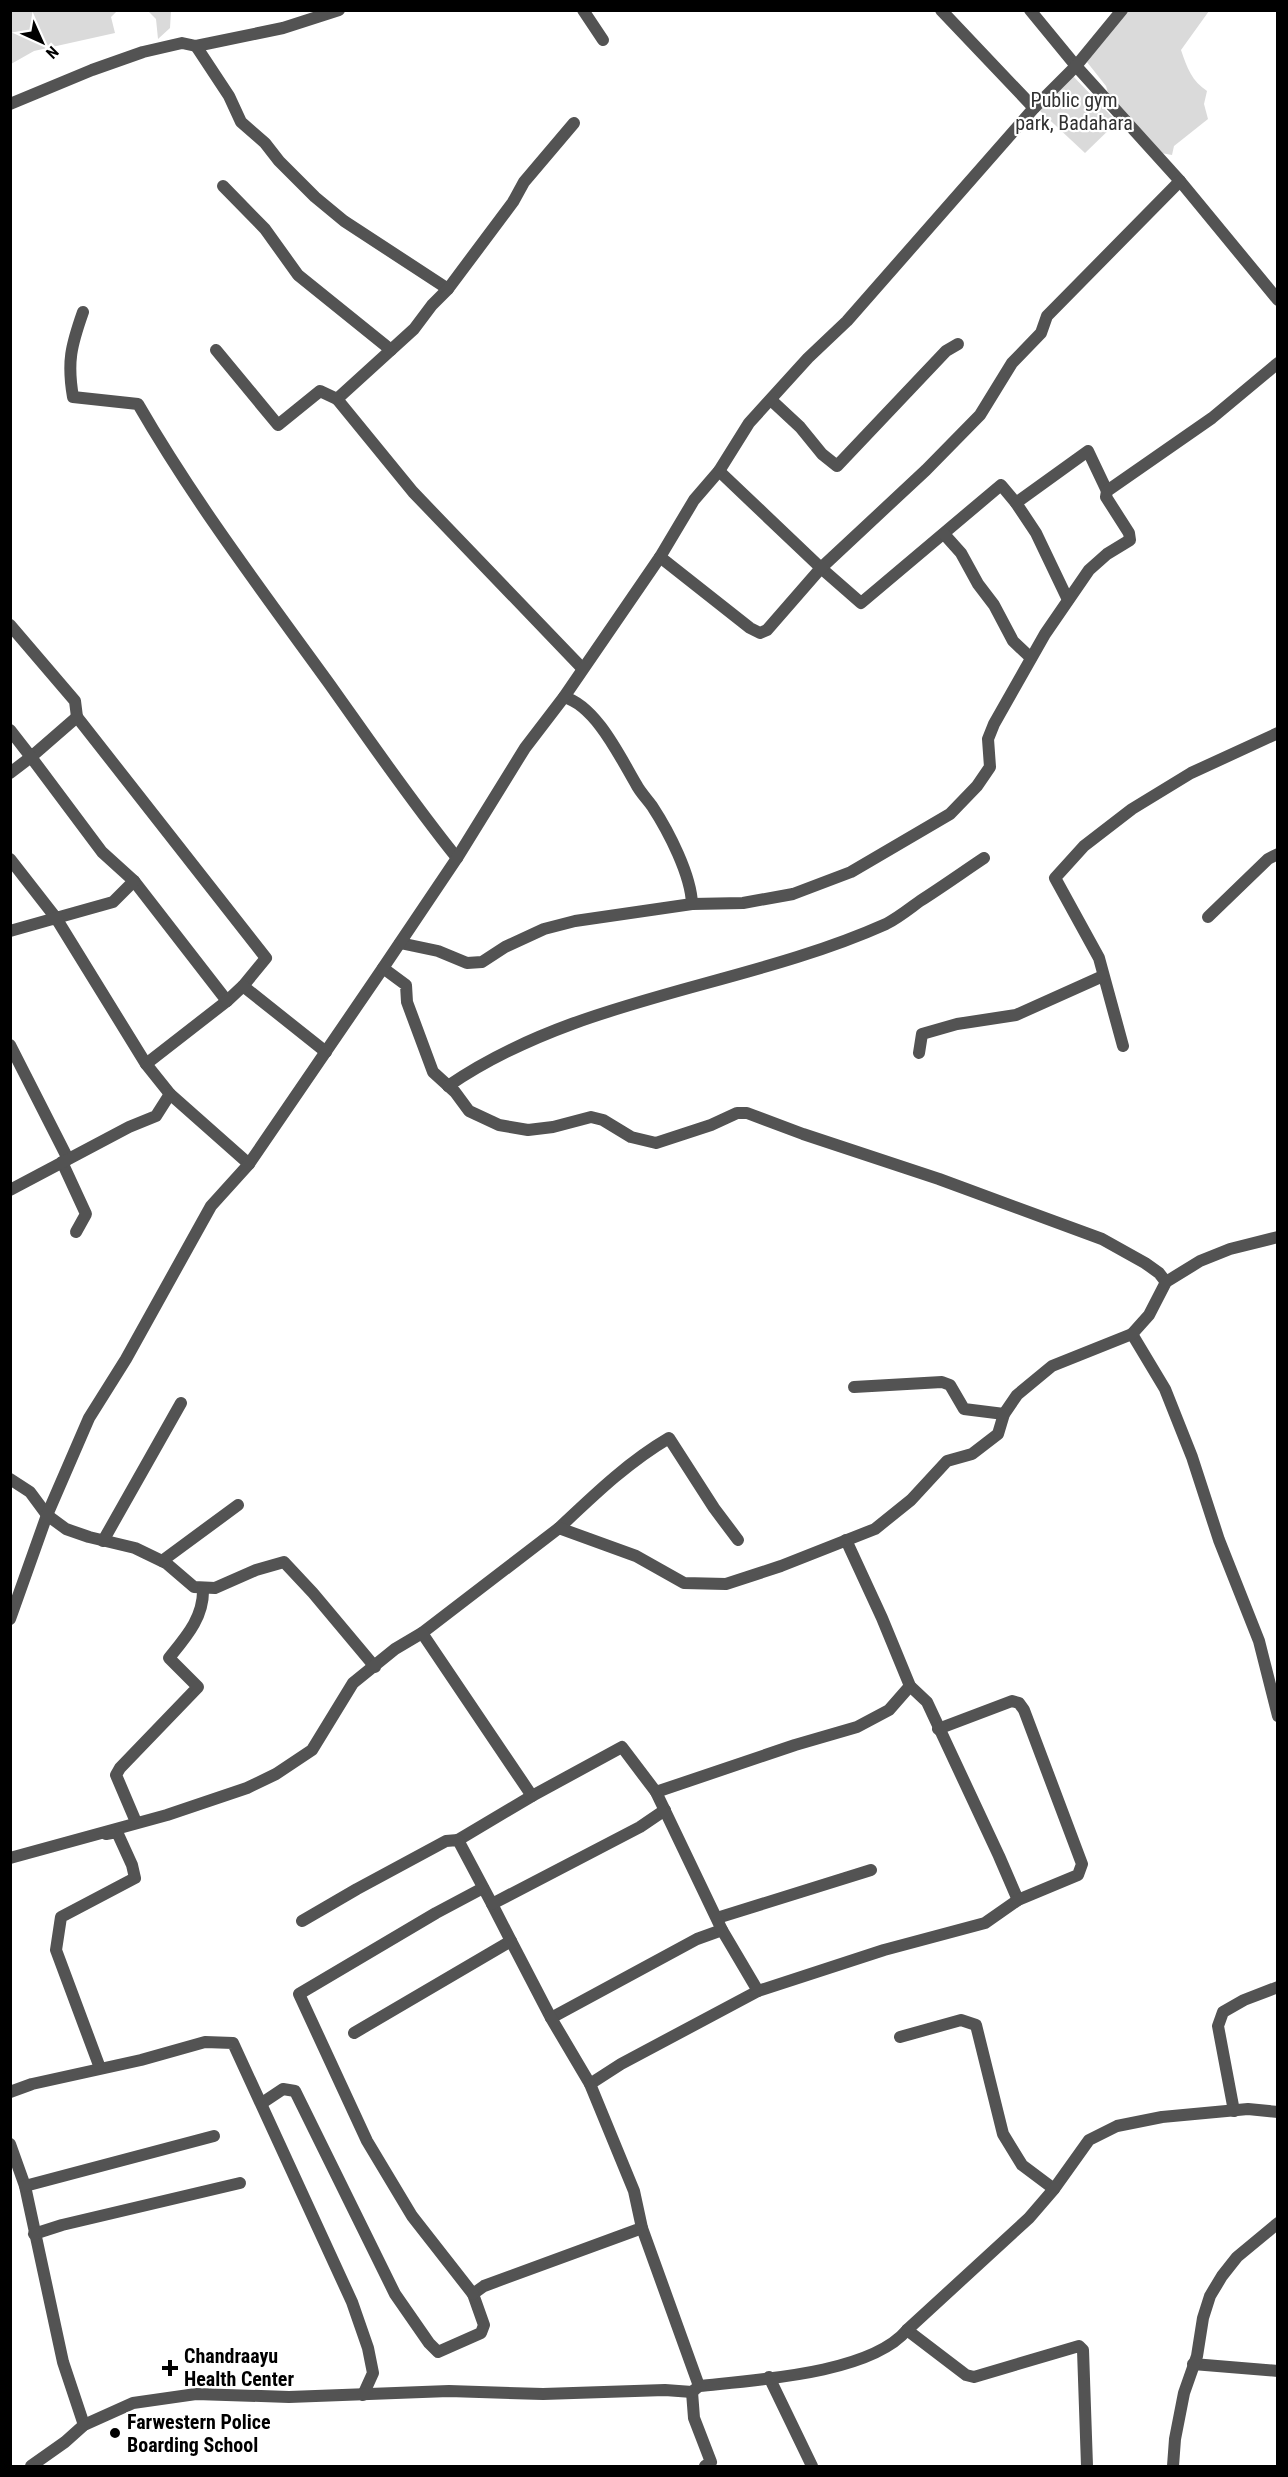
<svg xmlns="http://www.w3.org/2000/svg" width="1288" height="2477" viewBox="0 0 1288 2477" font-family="'Roboto Condensed',sans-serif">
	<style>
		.green { fill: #dadada }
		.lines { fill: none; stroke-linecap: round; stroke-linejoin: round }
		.minor { stroke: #535353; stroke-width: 12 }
		.poi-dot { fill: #000; stroke: #fff; stroke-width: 2 }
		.labels { text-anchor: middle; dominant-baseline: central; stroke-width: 4.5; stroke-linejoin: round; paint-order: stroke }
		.park-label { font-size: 20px; fill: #313131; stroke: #fff }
		.poi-label { font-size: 20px; font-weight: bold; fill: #000; stroke: #fff; text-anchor: start }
	</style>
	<rect width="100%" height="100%" fill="#fff"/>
	<g class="green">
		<path d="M12,11V10L117,11L111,17L115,33L34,51L11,64Z"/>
		<path d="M148,11H171L170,28L158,39L156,19Z"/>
		<path d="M1126,11H1209L1181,50C1187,68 1192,81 1207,91L1204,104L1208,119L1174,146L1172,155L1161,153L1111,102L1106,86L1087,62L1105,35Z"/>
		<path d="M1072,75L1117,122L1085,153L1039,110Z"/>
	</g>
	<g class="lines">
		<g class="minor">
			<path d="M583,10L603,40"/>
			<path d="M941,10L1034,108"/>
			<path d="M1030,10L1076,66L1180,181L1278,300"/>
			<path d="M196,46L229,96L241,122L265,143L279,161L315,197L344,221L448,289"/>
			<path d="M10,104L92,70L143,52L182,43L196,46L283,28L339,10"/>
			<path d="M574,123L524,182L513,202L448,289L432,305L414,329L337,399L413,492L582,668"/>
			<path d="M223,186L265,229L298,275L391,350"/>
			<path d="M83,312C71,346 67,362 73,397L138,404C194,501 262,591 328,682C370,741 411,801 457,858"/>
			<path d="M216,350L278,425L320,391L337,399"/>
			<path d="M771,400L800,427L822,454L837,466L946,351L958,344"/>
			<path d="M719,471L821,568L861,603L1001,485L1016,503L1088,451L1107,491"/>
			<path d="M1016,503L1036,533L1068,600"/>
			<path d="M944,534L961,553L978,584L994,605L1013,641L1031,658"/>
			<path d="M660,557L750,628L760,633L767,630L821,568L926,470L980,415L1012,363L1041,333L1047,316L1180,181"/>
			<path d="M10,625L75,701L77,717"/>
			<path d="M564,697C596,706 620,757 636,784C640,792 647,799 652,806C669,832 691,875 692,904"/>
			<path d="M10,730L31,757L77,717L266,958L243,986"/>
			<path d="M10,773L31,757L102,852L134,881L227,1001L146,1064"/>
			<path d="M10,859L56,918L113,902L134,881"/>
			<path d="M1208,917L1268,859L1278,854"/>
			<path d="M10,931L56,918L146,1064L170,1094"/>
			<path d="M400,943L438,951L467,963L482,962L505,947L544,929L575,921L692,904L743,903L793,894L851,872L950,814L977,786L990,767L988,739L994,724L1045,634L1089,570L1107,554L1130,540L1129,533L1106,497L1107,491L1212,418L1278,363"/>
			<path d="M383,968L406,985L407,1002L433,1072L455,1092L469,1111L499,1125L528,1130L553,1127L591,1117L603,1120L631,1137L656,1143L711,1125L737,1113H747L803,1134L939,1179L1102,1239L1145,1263L1159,1273L1166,1282"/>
			<path d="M227,1001L243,986L326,1052"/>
			<path d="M10,1045L68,1159"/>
			<path d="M1123,1046L1099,958L1055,878L1084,846L1132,809L1191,773L1278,733"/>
			<path d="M919,1053L922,1034L957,1024L1016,1015L1103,976"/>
			<path d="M448,1086C579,996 743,988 886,924C898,918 909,909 920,901C942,887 963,872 984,858"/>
			<path d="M62,1162L86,1214L76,1232"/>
			<path d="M10,1190L129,1127L156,1116L170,1094L249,1164"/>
			<path d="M1132,1334L1165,1389L1192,1457L1219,1540L1259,1641L1278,1716"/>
			<path d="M854,1387L942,1382L950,1385L964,1409L1004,1414"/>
			<path d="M10,1479L30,1492L47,1515L66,1529L89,1537L135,1548L166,1563L194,1587L215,1588L256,1570L284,1562L313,1593L375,1667"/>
			<path d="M559,1528C594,1495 628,1462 669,1438L714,1508L738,1540"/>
			<path d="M846,1540L882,1618L910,1686L927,1702L999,1856L1018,1900"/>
			<path d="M103,1541L181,1403"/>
			<path d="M162,1561L238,1505"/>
			<path d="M10,1619L47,1515L89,1418L126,1359L211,1206L249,1164L383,968L457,858L525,748L564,697L660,557L694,500L719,471L749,423L808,358L847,321L1034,108L1076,66L1122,10"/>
			<path d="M656,1792L795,1745L857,1727L889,1710L910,1686"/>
			<path d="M136,1822L116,1775L120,1768L198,1687L169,1658C186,1637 204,1617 203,1589"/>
			<path d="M458,1840L532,1796"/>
			<path d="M10,1858L167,1815L247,1788L276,1774L312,1750L353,1683L395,1649L422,1633L559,1528L636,1556L684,1583L726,1584L781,1566L875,1529L911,1500L947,1461L972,1454L998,1434L1004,1414L1017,1395L1052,1366L1132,1334L1149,1315L1166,1282L1200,1261L1230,1249L1278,1237"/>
			<path d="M492,1904L511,1941"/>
			<path d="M717,1918L871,1870"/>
			<path d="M302,1921L357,1889L446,1841L458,1840L492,1904L640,1827L665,1810"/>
			<path d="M758,1991L884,1950L985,1923L1018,1900L1078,1875L1082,1864L1024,1710L1019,1703L1012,1701L938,1729"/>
			<path d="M551,2018L697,1939L722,1930"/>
			<path d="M354,2033L511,1941L551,2018L590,2084L621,2064L758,1991L722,1930L656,1792L622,1747L532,1796L422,1633"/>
			<path d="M900,2037L961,2020L976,2025L1003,2134L1022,2165L1054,2189"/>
			<path d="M100,2068L56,1950L61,1917L135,1878L132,1865L117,1832L106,1834"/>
			<path d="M10,2092L32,2084L141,2060L205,2042L233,2043L352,2302L368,2348L373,2373L363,2395"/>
			<path d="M262,2103L283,2089L295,2091L395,2294L429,2343L438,2352L481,2333L484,2325L473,2294L484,2286L642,2228L634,2191L590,2084"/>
			<path d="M1234,2111L1218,2026L1223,2012L1244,2000L1278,1987"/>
			<path d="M10,2144L25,2186L63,2362L84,2425"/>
			<path d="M25,2186L214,2136"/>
			<path d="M642,2228L699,2386"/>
			<path d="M34,2234L62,2225L240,2183"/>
			<path d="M473,2294L412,2216L367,2141L299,1994L436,1913L483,1888"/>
			<path d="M907,2330L966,2375L974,2377L1079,2346L1083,2350L1087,2466"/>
			<path d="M1193,2364L1278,2371"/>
			<path d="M769,2377L812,2466"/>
			<path d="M692,2392L694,2418L711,2462L705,2466"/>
			<path d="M31,2466L65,2442L84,2425L133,2403L196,2394L289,2397L449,2391L543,2394L665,2390L692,2392L699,2386C755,2380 870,2374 907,2330L1029,2218L1054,2189L1089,2140L1117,2126L1162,2117L1248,2109L1278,2112"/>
			<path d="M1173,2466L1175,2439L1184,2393L1197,2356L1203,2318L1210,2296L1222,2276L1237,2257L1278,2223"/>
		</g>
	</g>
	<g class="poi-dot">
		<path d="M167 2359h6v6h6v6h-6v6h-6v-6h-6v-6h6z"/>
		<circle cx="115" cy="2433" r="6"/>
	</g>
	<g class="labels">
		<g class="park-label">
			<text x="1074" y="100">Public gym<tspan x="1074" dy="23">park, Badahara</tspan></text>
		</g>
		<g class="poi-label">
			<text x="184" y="2356">Chandraayu<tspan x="184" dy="23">Health Center</tspan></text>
			<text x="127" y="2422">Farwestern Police<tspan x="127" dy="23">Boarding School</tspan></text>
		</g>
	</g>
	<rect width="1288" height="2477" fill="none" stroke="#000000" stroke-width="24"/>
	<g transform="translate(42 42) rotate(135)" stroke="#ffffff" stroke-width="4.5" paint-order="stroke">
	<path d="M0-4.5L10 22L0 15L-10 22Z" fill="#000000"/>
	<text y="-9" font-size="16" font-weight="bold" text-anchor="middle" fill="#000000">N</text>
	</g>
</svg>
